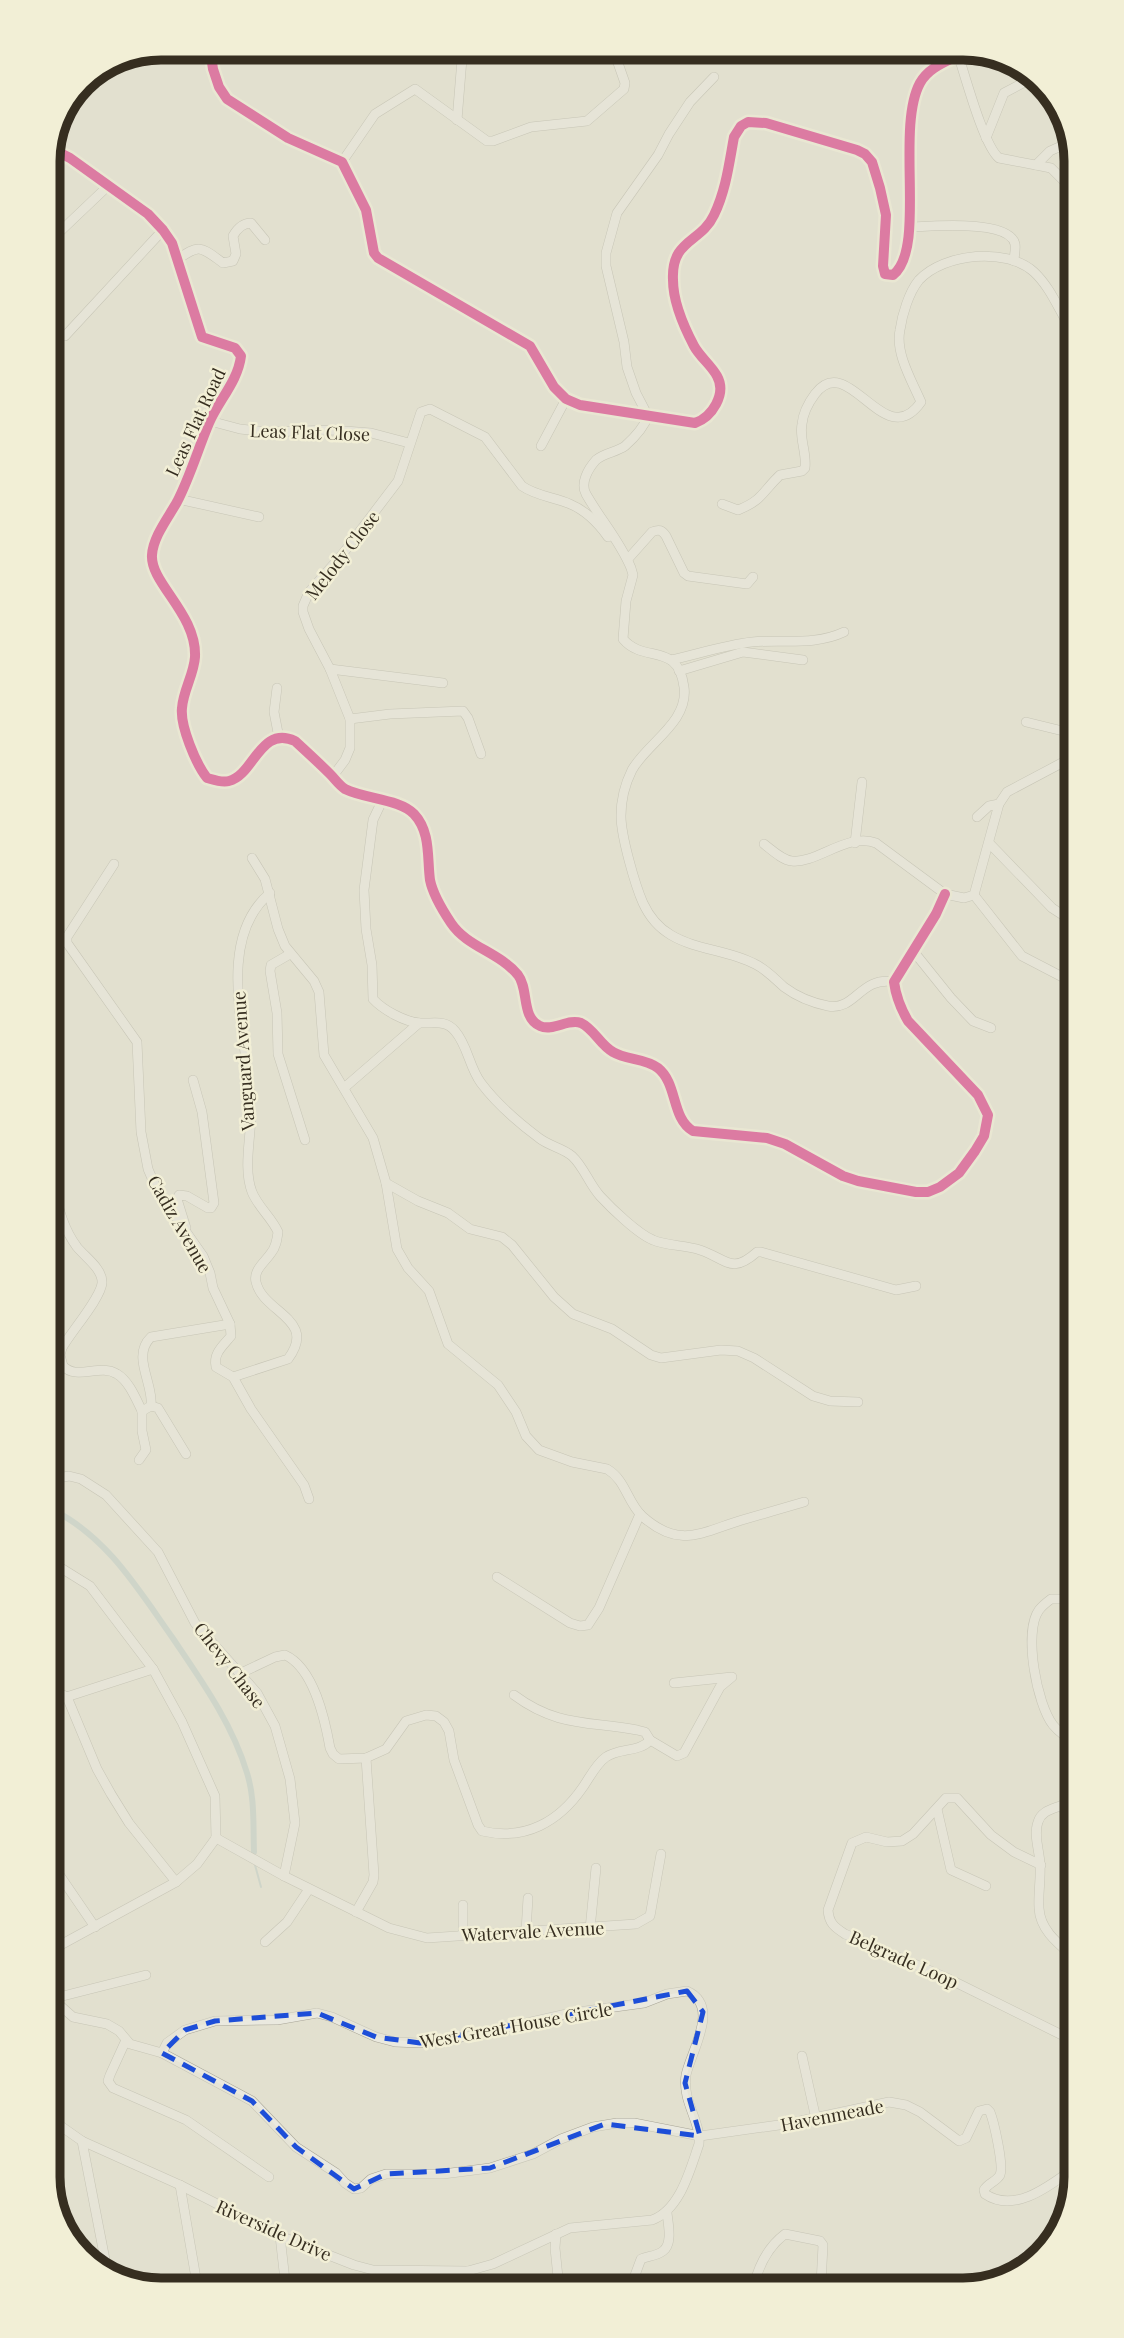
<svg xmlns="http://www.w3.org/2000/svg" width="1124" height="2338" viewBox="0 0 1124 2338" font-family="'Playfair Display',serif">
	<style>
		.lines { fill: none; stroke-linecap: round; stroke-linejoin: round }
		.stream { stroke: #b9c8c2; stroke-width: 2 }
		.canal { stroke: #b9c8c2; stroke-width: 6 }
		.minor-casing { stroke: #a8a597; stroke-width: 10 }
		.minor { stroke: #eae9df; stroke-width: 9 }
		.cycleway-casing { stroke: #f2efd6; stroke-width: 15 }
		.cycleway { stroke: #d6006c; stroke-width: 10 }
		.marked { fill: none; stroke: #1d4ed8; stroke-width: 5; stroke-dasharray: 14 9; stroke-linejoin: round }
		.labels { text-anchor: middle; dominant-baseline: central; stroke-width: 5; stroke-linejoin: round; paint-order: stroke }
		.street-label { font-size: 18px; fill: #362e20; stroke: #f2efd6 }
		.rim { fill: none; stroke: #362e20; stroke-width: 9 }
	</style>
	<rect width="100%" height="100%" fill="#e2e0cf"/>
	<g class="lines">
		<path class="stream" d="M255,1865L261,1887"/>
		<path class="canal" d="M53,1510C107,1537 138,1589 172,1637C201,1680 232,1723 247,1773C255,1798 253,1826 254,1852"/>
		<g class="minor-casing">
			<g id="minor">
				<path d="M215,47L211,56L213,69L219,87L227,99L288,138L342,162L366,210L374,253L378,258L530,346L554,387L566,399L580,405L695,423C712,417 727,394 717,376C711,365 700,357 694,346C684,327 673,301 673,280C671,239 701,243 714,215C726,190 729,164 734,137L741,126L748,122L766,123L857,150L865,154L872,162L880,188L886,215L883,266L885,274L893,275C927,249 895,129 920,83C928,68 945,62 959,55"/>
				<path d="M956,48C964,71 983,145 999,158L1051,168L1069,186"/>
				<path d="M714,77L690,102L669,134L658,155L617,213L606,253V266L624,342L627,367L636,393L648,416C644,427 634,438 625,446C617,452 604,453 596,460C588,469 580,483 586,494C600,519 620,541 631,568L633,575L626,601L623,639C644,664 678,641 684,687C689,722 647,743 632,770C625,784 621,801 621,816C621,836 635,885 643,903C649,916 659,928 671,935C696,950 729,950 755,964C767,970 775,979 784,987C796,996 813,1003 828,1006C856,1011 860,976 894,982"/>
				<path d="M457,120L463,47"/>
				<path d="M986,138L1004,93L1036,76"/>
				<path d="M50,148L70,158L148,214L163,230L172,243L202,337L235,348L241,356C238,381 219,400 209,423C198,449 190,477 177,502C168,518 153,537 152,555C150,583 197,614 195,657C194,674 183,691 182,708C180,726 196,764 207,778C214,780 222,783 229,781C254,775 260,725 295,741C307,752 319,763 330,774C335,779 339,785 345,789C365,799 400,799 414,814C431,832 427,858 430,880C433,895 443,911 451,923C467,947 499,952 518,975C529,989 521,1018 540,1026C553,1032 568,1018 581,1023C594,1029 600,1045 613,1052C626,1060 645,1058 658,1068C678,1084 671,1118 693,1131L767,1138L785,1144L843,1176L858,1181L916,1192H928L940,1187L959,1173L975,1151L984,1136L988,1115L978,1095L908,1021C901,1009 896,997 894,982L936,914L945,894"/>
				<path d="M342,162L375,114L415,89L487,141H493L531,127L587,121L624,89L625,83L618,63C625,52 632,54 644,56L649,51V47"/>
				<path d="M1036,165L1050,151L1068,143"/>
				<path d="M911,227C931,226 1009,219 1015,244C1016,249 1014,256 1014,261"/>
				<path d="M48,243L109,185"/>
				<path d="M177,260C200,243 201,247 223,263L233,261L236,254L233,236C237,229 243,223 251,223L265,240"/>
				<path d="M65,336L163,230"/>
				<path d="M210,421L240,429L268,432L332,430L371,433L409,443"/>
				<path d="M541,446L566,399"/>
				<path d="M178,499L259,517"/>
				<path d="M722,504L738,510C763,500 762,492 780,475L802,471L805,468C807,453 799,438 802,424C803,414 809,402 815,394C849,349 884,455 921,402C912,381 895,353 900,330C902,315 909,292 919,280C944,253 1007,247 1034,272C1050,287 1058,308 1069,326"/>
				<path d="M628,559L652,532C659,529 662,530 666,536L684,573L688,576L747,584L753,577"/>
				<path d="M671,660C698,654 725,645 752,642C784,639 814,646 844,632"/>
				<path d="M330,669L443,683"/>
				<path d="M679,671L743,652L803,660"/>
				<path d="M277,688L274,712L279,738"/>
				<path d="M350,719L390,714L463,711L468,718L481,754"/>
				<path d="M1026,722L1071,733"/>
				<path d="M333,776L345,760L350,748V719L330,669L309,629L303,612V606L309,592L341,556L398,481L421,412L430,409L485,437L522,486C536,496 554,497 570,504C587,511 598,523 608,537"/>
				<path d="M382,801L373,820L364,890L366,929L372,965L373,999C383,1010 405,1022 420,1023C433,1024 445,1019 455,1031C468,1046 469,1067 481,1083C496,1103 519,1123 539,1138C549,1146 563,1148 572,1156C584,1167 589,1184 600,1196C611,1208 638,1234 653,1240C667,1246 685,1245 700,1250C727,1259 731,1275 757,1252H761L896,1290L916,1286"/>
				<path d="M977,817L989,806L999,804"/>
				<path d="M855,843L862,782"/>
				<path d="M989,843L1052,908L1072,921"/>
				<path d="M764,844C772,850 782,860 792,861C816,864 848,832 876,843L945,894L964,898L974,895L999,804L1007,792L1071,758"/>
				<path d="M252,858L265,879L278,929L285,946L314,981L319,992L324,1055L373,1138L386,1183L397,1249L408,1268L429,1291L448,1344L498,1385L516,1412L526,1436L539,1450L572,1462L607,1469C626,1480 627,1502 642,1516C680,1550 702,1532 742,1520C763,1514 783,1508 804,1502"/>
				<path d="M114,864L67,937V943L137,1042L141,1132L148,1169L157,1190L203,1256L210,1273L213,1288L230,1324"/>
				<path d="M974,895L1022,956L1072,982"/>
				<path d="M914,952L951,998L973,1021L991,1028"/>
				<path d="M290,954L271,965L270,971L277,1013L278,1054L305,1140"/>
				<path d="M344,1088L419,1023"/>
				<path d="M52,1181C58,1205 62,1227 77,1247C85,1257 103,1269 102,1283C101,1298 70,1333 62,1348L60,1355L63,1366C77,1381 100,1363 117,1374C129,1381 136,1399 142,1411L151,1406"/>
				<path d="M386,1183L418,1201L448,1213L470,1229L502,1237L512,1245L554,1297L573,1314L612,1329L651,1355L661,1358L721,1350L738,1351L754,1358L813,1396L830,1401L858,1402"/>
				<path d="M186,1228L177,1199L179,1195L187,1196L208,1208H211L214,1203L202,1112L193,1080"/>
				<path d="M233,1377L288,1359C318,1319 263,1313 256,1282C253,1270 265,1262 271,1253C276,1247 277,1240 278,1232C272,1218 258,1207 252,1192C243,1168 251,1138 251,1112C251,1046 211,943 270,893"/>
				<path d="M233,1377L251,1409L304,1485L309,1499"/>
				<path d="M151,1406C154,1384 131,1356 151,1337L230,1324L231,1336C223,1346 213,1353 216,1367L233,1377"/>
				<path d="M151,1406L158,1408L186,1454"/>
				<path d="M139,1460L146,1450L142,1431V1411"/>
				<path d="M53,1479L69,1476L81,1479L106,1495L158,1552L195,1623L257,1693L275,1726L290,1779L295,1823L284,1876"/>
				<path d="M53,1563L90,1586L153,1669L182,1722L215,1796L216,1838"/>
				<path d="M497,1577L570,1623L580,1626L588,1625L599,1608L640,1514"/>
				<path d="M1074,1599H1051C1047,1602 1042,1606 1039,1610C1023,1632 1037,1705 1053,1725C1058,1731 1067,1738 1075,1741"/>
				<path d="M241,1673L275,1657L285,1655C314,1668 325,1720 330,1748L333,1754L339,1759L366,1758L386,1749L406,1721L426,1715L436,1716L444,1722L449,1731L454,1760L478,1825L482,1831C525,1841 559,1822 583,1787C590,1777 596,1764 606,1757C619,1748 641,1752 650,1740L677,1756L684,1753L720,1687L732,1677L674,1683"/>
				<path d="M54,1687L57,1692L67,1697L97,1769L111,1794L129,1823L176,1882"/>
				<path d="M514,1695C557,1727 588,1721 637,1730L645,1732L650,1740"/>
				<path d="M54,1701L153,1669"/>
				<path d="M1075,1795C1066,1810 1043,1805 1038,1822C1033,1835 1040,1852 1040,1865C1041,1879 1038,1894 1039,1908C1040,1931 1060,1945 1076,1959"/>
				<path d="M1062,1807L1075,1825"/>
				<path d="M937,1809L951,1870L986,1886"/>
				<path d="M216,1838L284,1876L389,1928L427,1938L636,1924L650,1916L661,1854"/>
				<path d="M1041,1865L1014,1852L991,1835L957,1798H946L913,1834L902,1841L887,1842L866,1837L852,1843L828,1910C829,1923 834,1927 845,1934L947,1978L1076,2042"/>
				<path d="M54,1867L95,1927"/>
				<path d="M463,1905V1934"/>
				<path d="M356,1912L373,1882L374,1875L366,1758"/>
				<path d="M590,1929L596,1868"/>
				<path d="M526,1931L528,1898"/>
				<path d="M265,1942L287,1922L309,1889"/>
				<path d="M55,1948L176,1882L197,1864L216,1838"/>
				<path d="M55,1998L146,1975"/>
				<path d="M55,2001L73,2017L107,2024L119,2031L130,2044L162,2053L252,2101L296,2147L336,2173L345,2183L354,2189L361,2188L371,2179L386,2174H443L490,2168L533,2154L561,2139L593,2127L617,2123H634L700,2136L786,2124L889,2102L906,2105L920,2112L959,2141L966,2138L979,2111L987,2109L990,2112C994,2122 1004,2166 1000,2175C996,2182 988,2183 984,2190L985,2194C1016,2215 1053,2183 1077,2166"/>
				<path d="M126,2040L110,2075L108,2081L113,2088L186,2120L269,2177"/>
				<path d="M802,2056L816,2119"/>
				<path d="M55,2122L82,2141L180,2185L280,2236L354,2265L373,2270L468,2271L493,2264L570,2228L652,2220C680,2210 690,2170 699,2144C701,2121 682,2102 686,2075C691,2051 721,2006 687,1991L667,1994L644,2003L571,2013L469,2036L420,2043L395,2042L376,2037L332,2017L317,2013L277,2020L215,2021L185,2030L167,2043L162,2053"/>
				<path d="M82,2141L108,2275"/>
				<path d="M180,2185L198,2290"/>
				<path d="M556,2234L555,2248L559,2287"/>
				<path d="M280,2236L286,2289"/>
				<path d="M380,2271L381,2288"/>
				<path d="M468,2271L470,2287"/>
				<path d="M754,2285C759,2265 769,2246 785,2234L820,2241L823,2245L821,2284"/>
				<path d="M631,2286L641,2259C648,2256 657,2256 663,2251C673,2244 668,2223 667,2213"/>
			</g>
		</g>
		<use href="#minor" class="minor"/>
		<g class="cycleway-casing">
			<g id="cycleway">
				<path d="M215,47L211,56L213,69L219,87L227,99L288,138L342,162L366,210L374,253L378,258L530,346L554,387L566,399L580,405L695,423C712,417 727,394 717,376C711,365 700,357 694,346C684,327 673,301 673,280C671,239 701,243 714,215C726,190 729,164 734,137L741,126L748,122L766,123L857,150L865,154L872,162L880,188L886,215L883,266L885,274L893,275C927,249 895,129 920,83C928,68 945,62 959,55"/>
				<path d="M50,148L70,158L148,214L163,230L172,243L202,337L235,348L241,356C238,381 219,400 209,423C198,449 190,477 177,502C168,518 153,537 152,555C150,583 197,614 195,657C194,674 183,691 182,708C180,726 196,764 207,778C214,780 222,783 229,781C254,775 260,725 295,741C307,752 319,763 330,774C335,779 339,785 345,789C365,799 400,799 414,814C431,832 427,858 430,880C433,895 443,911 451,923C467,947 499,952 518,975C529,989 521,1018 540,1026C553,1032 568,1018 581,1023C594,1029 600,1045 613,1052C626,1060 645,1058 658,1068C678,1084 671,1118 693,1131L767,1138L785,1144L843,1176L858,1181L916,1192H928L940,1187L959,1173L975,1151L984,1136L988,1115L978,1095L908,1021C901,1009 896,997 894,982L936,914L945,894"/>
			</g>
		</g>
		<use href="#cycleway" class="cycleway"/>
	</g>
	<path d="M0 0H1124V2338H0ZM687,1991L703,2012L685,2083L700,2136L605,2124L490,2168L386,2174L354,2189L296,2147L252,2101L162,2053L185,2030L215,2021L317,2013L376,2037L420,2043Z" fill="#e2e0cf" fill-opacity=".55" fill-rule="evenodd"/>
	<path class="marked" d="M687,1991L703,2012L685,2083L700,2136L605,2124L490,2168L386,2174L354,2189L296,2147L252,2101L162,2053L185,2030L215,2021L317,2013L376,2037L420,2043Z"/>
	<g class="labels">
		<g class="street-label">
			<text transform="translate(195 422) rotate(-65)">Leas Flat Road</text>
			<text transform="translate(310 432) rotate(2)">Leas Flat Close</text>
			<text transform="translate(342 555) rotate(-52)">Melody Close</text>
			<text transform="translate(243 1061) rotate(-94)">Vanguard Avenue</text>
			<text transform="translate(180 1224) rotate(60)">Cadiz Avenue</text>
			<text transform="translate(230 1665) rotate(52)">Chevy Chase</text>
			<text transform="translate(533 1931) rotate(-3)">Watervale Avenue</text>
			<text transform="translate(904 1959) rotate(24)">Belgrade Loop</text>
			<text transform="translate(516 2025) rotate(-10)">West Great House Circle</text>
			<text transform="translate(832 2115) rotate(-11)">Havenmeade</text>
			<text transform="translate(274 2230) rotate(24)">Riverside Drive</text>
		</g>
	</g>
	<path d="M0 0H1124V2338H0ZM161 60H963A101 101 0 0 1 1064 161V2177A101 101 0 0 1 963 2278H161A101 101 0 0 1 60 2177V161A101 101 0 0 1 161 60Z" fill="#f2efd6" fill-rule="evenodd"/>
	<path class="rim" d="M161 60H963A101 101 0 0 1 1064 161V2177A101 101 0 0 1 963 2278H161A101 101 0 0 1 60 2177V161A101 101 0 0 1 161 60Z"/>
</svg>
